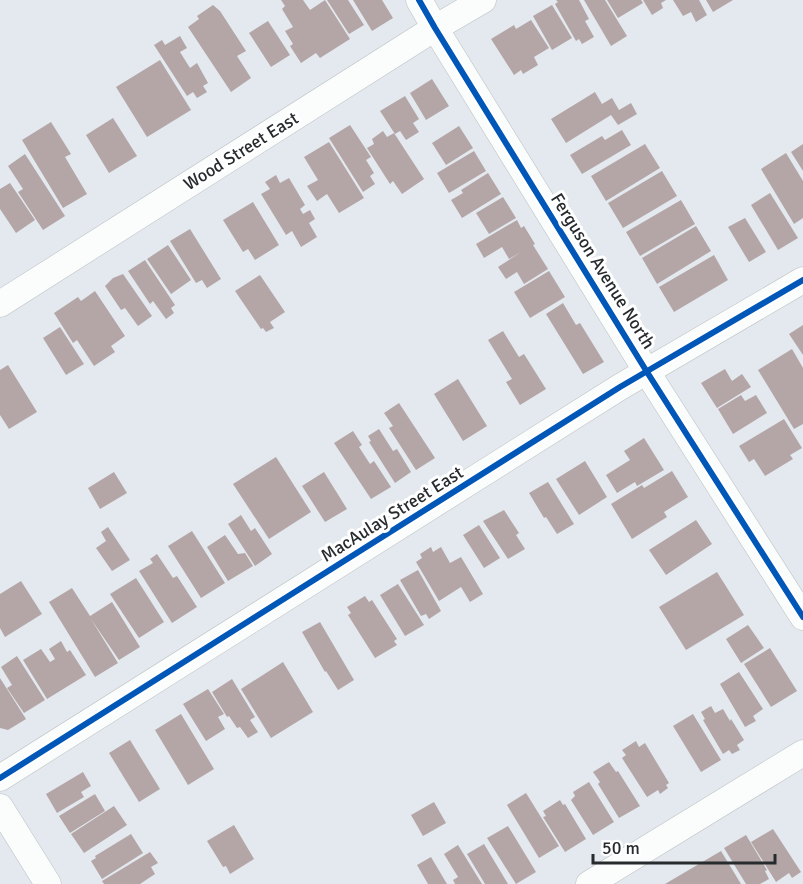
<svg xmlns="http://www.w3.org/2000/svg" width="803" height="884" viewBox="0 0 803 884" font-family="Signika,sans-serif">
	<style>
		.building { fill: #b4a6a7 }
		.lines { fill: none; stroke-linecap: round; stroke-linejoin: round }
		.minor-casing { stroke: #bbc0c3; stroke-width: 27 }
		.minor { stroke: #fbfcfc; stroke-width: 26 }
		.cycleway-casing { stroke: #fff; stroke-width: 10 }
		.cycleway { stroke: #0057b8; stroke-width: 6 }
		.labels { text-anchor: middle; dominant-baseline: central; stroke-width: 6; stroke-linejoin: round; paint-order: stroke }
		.street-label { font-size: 18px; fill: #272b2e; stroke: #fff }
	</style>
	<rect width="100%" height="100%" fill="#e3e9ee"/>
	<g class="building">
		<path d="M281,0H303L310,10L325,0L350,39L320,58L316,53L301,63L290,46L293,44L285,31L293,27L282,9L285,6Z"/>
		<path d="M327,0H348L364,25L349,34Z"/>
		<path d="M353,0H382L393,18L372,31Z"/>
		<path d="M556,0H579L589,19L585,21L594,37L582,44L579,39L576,41L555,4L558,2Z"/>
		<path d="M584,0H605L627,36L611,46Z"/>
		<path d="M607,0H641L643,3L618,18Z"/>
		<path d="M643,0H666L661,3L663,8L652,15Z"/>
		<path d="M673,0H699L707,15L696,22L691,12L683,16Z"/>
		<path d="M706,0H733L713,12Z"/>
		<path d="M213,5L220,11L246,51L237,56L251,78L231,92L188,27L199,19L197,16Z"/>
		<path d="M552,5L572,38L552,50L533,16Z"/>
		<path d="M531,20L549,48L534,57L538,65L523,74L521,70L514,75L491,39L514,25L516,29Z"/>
		<path d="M268,21L290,55L271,67L249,33Z"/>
		<path d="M180,36L187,48L180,52L190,68L197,63L208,83L203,86L207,92L197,98L193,92L187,96L154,45L162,40L165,45Z"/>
		<path d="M160,60L191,110L147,137L116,87Z"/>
		<path d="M432,79L449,106L426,120L410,93Z"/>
		<path d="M595,92L602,104L612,98L619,110L631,103L637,114L618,125L611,115L566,143L551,119Z"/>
		<path d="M405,96L419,119L413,123L419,132L406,140L400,131L395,134L380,111Z"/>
		<path d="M113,118L137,156L109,173L86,135Z"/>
		<path d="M51,122L71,154L65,157L87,194L63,208L22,140Z"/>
		<path d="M350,125L371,157L366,160L374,173L370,176L375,184L363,192L329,138Z"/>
		<path d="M459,126L473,148L446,165L432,143Z"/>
		<path d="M622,130L631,145L582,174L570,155L602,136L605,140Z"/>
		<path d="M383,131L387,137L394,133L424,179L402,194L393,181L390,184L367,148L374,144L372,139Z"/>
		<path d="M329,142L364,198L339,213L327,194L317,201L307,186L318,180L304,157Z"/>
		<path d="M645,144L660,168L606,201L591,176Z"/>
		<path d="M803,144V171L791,152Z"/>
		<path d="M474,151L486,171L449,193L437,173Z"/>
		<path d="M786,153L803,181V218L794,224L761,169Z"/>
		<path d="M25,154L65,216L43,230L18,192L23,189L8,166Z"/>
		<path d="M662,171L677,196L623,228L608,203Z"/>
		<path d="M488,173L501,194L462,218L451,200L463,193L461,190Z"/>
		<path d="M276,175L280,183L289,178L305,205L300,209L303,214L310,210L315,219L309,223L317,237L301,247L292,231L286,235L261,194L270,189L265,182Z"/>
		<path d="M10,183L35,220L16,233L0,209V189Z"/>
		<path d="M770,193L798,238L778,250L751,205Z"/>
		<path d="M503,197L516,218L489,234L476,213Z"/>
		<path d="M681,200L695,224L640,256L626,232Z"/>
		<path d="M253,202L279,245L255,260L248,249L243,252L223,220Z"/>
		<path d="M745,218L766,252L749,262L728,227Z"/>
		<path d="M517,220L521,228L524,226L535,244L533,245L548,269L524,284L517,272L506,279L498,267L521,252L509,259L502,247L484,258L476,244Z"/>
		<path d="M696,226L711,251L657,284L642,258Z"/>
		<path d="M190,229L221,279L207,288L202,280L196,283L170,241Z"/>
		<path d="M168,245L191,280L171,294L147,259Z"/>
		<path d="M714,255L728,280L674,312L659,287Z"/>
		<path d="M145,260L175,305L171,308L174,313L166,319L153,301L150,304L128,271Z"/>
		<path d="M549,271L565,297L530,318L514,292Z"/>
		<path d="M123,274L152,316L138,326L125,308L121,310L105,286L113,278Z"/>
		<path d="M260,275L285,312L270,322L274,328L266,332L263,328L261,329L235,291Z"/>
		<path d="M95,291L125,336L111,346L115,352L94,366L77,340L73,343L54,313L78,297L81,301Z"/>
		<path d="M563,303L576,325L580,323L604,362L583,374L546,314Z"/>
		<path d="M803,325V355L789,334Z"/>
		<path d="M60,327L84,364L66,375L43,338Z"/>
		<path d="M503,331L519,357L524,354L546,389L520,405L506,382L512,379L488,340Z"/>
		<path d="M792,349L803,368V424L794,429L758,370Z"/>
		<path d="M8,365L37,412L9,429L0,415V370Z"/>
		<path d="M725,369L732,381L742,374L751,387L717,408L701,383Z"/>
		<path d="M458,379L487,426L463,441L434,394Z"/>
		<path d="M741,395L745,401L756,395L767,413L733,434L718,409Z"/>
		<path d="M399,403L435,458L416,470L389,428L393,426L384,413Z"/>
		<path d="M784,419L802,448L790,455L793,459L765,476L754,459L749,462L739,446Z"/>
		<path d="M379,429L393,451L397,449L411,472L395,483L369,442L371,441L368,436Z"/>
		<path d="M353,431L362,445L359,447L370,464L374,461L391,487L371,499L334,443Z"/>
		<path d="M644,438L664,470L637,486L635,482L617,493L606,475L630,460L624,451Z"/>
		<path d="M276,457L311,512L269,539L233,484Z"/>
		<path d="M585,461L607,497L579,515L556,479Z"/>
		<path d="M672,471L688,497L664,512L667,517L632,539L611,504L642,485L644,488Z"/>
		<path d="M114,472L127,493L100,509L88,488Z"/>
		<path d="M324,472L347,509L325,522L302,486Z"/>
		<path d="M548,482L574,524L557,534L546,517L544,518L529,493Z"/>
		<path d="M504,510L519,533L516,535L525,549L508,559L483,521Z"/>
		<path d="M241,515L251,531L255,528L272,554L255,566L228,524Z"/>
		<path d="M696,520L712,544L666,575L649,550Z"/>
		<path d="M479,525L500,558L484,568L463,535Z"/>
		<path d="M108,527L130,560L112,571L96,548L106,541L101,532Z"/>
		<path d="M192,531L225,583L201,598L168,546Z"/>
		<path d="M225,535L238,554L245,553L253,566L228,581L207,547Z"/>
		<path d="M431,547L433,552L441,547L450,563L461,557L483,594L470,602L461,587L439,601L416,562L422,558L420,554Z"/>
		<path d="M157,554L173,578L177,576L197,607L172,623L139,571L153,563L150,559Z"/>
		<path d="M418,570L441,611L429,619L426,614L421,616L400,580Z"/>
		<path d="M717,572L744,615L686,650L659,607Z"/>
		<path d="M136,578L164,622L139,638L110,594Z"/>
		<path d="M21,581L42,614L5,637L0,628V594Z"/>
		<path d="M398,584L424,625L405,636L380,595Z"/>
		<path d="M72,588L90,616L112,602L140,647L119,660L91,619L118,663L95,677L49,602Z"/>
		<path d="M365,596L369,602L372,600L397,639L394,641L397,645L375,658L348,615L351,613L347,607Z"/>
		<path d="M320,622L354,680L338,690L326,671L325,672L302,632Z"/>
		<path d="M748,625L764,648L741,663L726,639Z"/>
		<path d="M61,641L67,652L70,650L86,675L47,699L23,660L41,649L50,662L55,659L49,649Z"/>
		<path d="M770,648L797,691L771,707L744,664Z"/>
		<path d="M17,656L45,700L24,713L7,688L12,685L1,667Z"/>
		<path d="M283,662L313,712L271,738L241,689Z"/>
		<path d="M739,672L763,709L753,716L756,721L745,727L720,684Z"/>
		<path d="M0,678L26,719L8,730L0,728Z"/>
		<path d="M232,679L255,717L250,720L258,732L248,738L240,727L237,728L229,716L227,717L212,692Z"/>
		<path d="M208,689L224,714L218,717L225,729L206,741L183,704Z"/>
		<path d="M711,706L715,713L723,709L730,721L731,719L744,740L737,745L740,750L732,754L729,750L723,754L703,720L705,719L701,712Z"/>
		<path d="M181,714L214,769L188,785L155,730Z"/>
		<path d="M693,714L721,760L701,772L673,726Z"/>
		<path d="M130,740L160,789L139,802L109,753Z"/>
		<path d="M636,741L639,747L645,743L669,783L666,785L668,788L660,794L658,790L647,797L622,758L626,755L622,750Z"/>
		<path d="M609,762L616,772L618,771L640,806L619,818L598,784L600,782L593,772Z"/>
		<path d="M83,772L91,786L81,792L84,797L57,813L46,794Z"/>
		<path d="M589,782L614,822L593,835L571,800L575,796L573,792Z"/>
		<path d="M526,793L559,846L539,858L507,805Z"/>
		<path d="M95,794L105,811L70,833L59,816Z"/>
		<path d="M560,800L563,805L565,804L586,839L565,852L543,817L546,816L543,811Z"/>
		<path d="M434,802L446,823L423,836L411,815Z"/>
		<path d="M114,806L127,825L84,853L71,834Z"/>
		<path d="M234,825L254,859L230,874L226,866L223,867L207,841Z"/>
		<path d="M508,826L536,872L516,884L487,838Z"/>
		<path d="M773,829L801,872L792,878L789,873L776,882L751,842Z"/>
		<path d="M131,834L143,853L102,879L91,861L96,858L95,856Z"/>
		<path d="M746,835L767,870L765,871L769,879L760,884H746L724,848Z"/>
		<path d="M484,844L508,884H485L467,854Z"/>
		<path d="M458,845L482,884H455L453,880L458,877L444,854Z"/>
		<path d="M721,851L741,884H665Z"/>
		<path d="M150,852L158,863L151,867L155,874L140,884H104L102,881Z"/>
		<path d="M431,857L447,884H428L417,865Z"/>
	</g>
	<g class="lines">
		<g class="minor-casing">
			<g id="minor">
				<path d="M419,0L435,28L647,372L803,617"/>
				<path d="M0,304L435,28L483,0"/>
				<path d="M0,778L620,387L803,280"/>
				<path d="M0,807L48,884"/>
				<path d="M589,884L803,753"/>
			</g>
		</g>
		<use href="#minor" class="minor"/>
		<g class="cycleway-casing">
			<g id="cycleway">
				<path d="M419,0L435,28L647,372L803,617"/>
				<path d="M0,778L620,387L803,280"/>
			</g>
		</g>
		<use href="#cycleway" class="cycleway"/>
	</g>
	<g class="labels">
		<g class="street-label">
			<text transform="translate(241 151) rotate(-32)">Wood Street East</text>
			<text transform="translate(603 271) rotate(58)">Ferguson Avenue North</text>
			<text transform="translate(392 514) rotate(-32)">MacAulay Street East</text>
		</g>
	</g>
	<path d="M593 854v9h182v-9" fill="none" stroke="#272b2e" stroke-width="3"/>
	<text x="602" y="854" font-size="18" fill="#272b2e" stroke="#ffffff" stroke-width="4.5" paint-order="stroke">50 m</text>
</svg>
